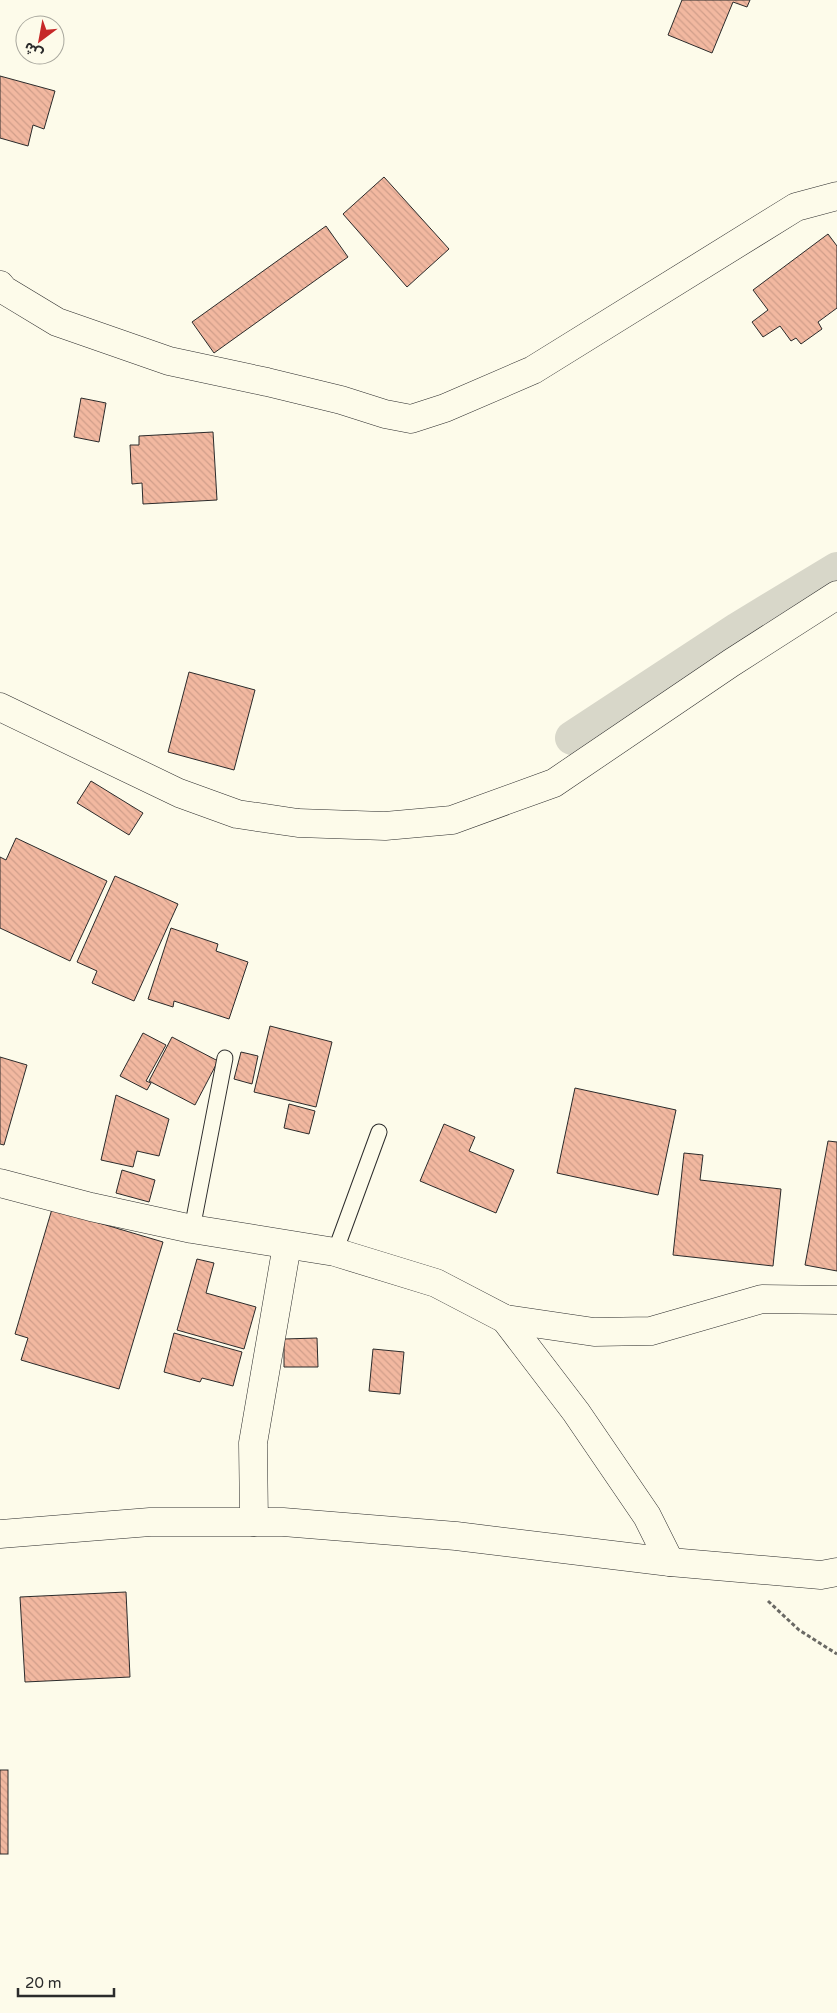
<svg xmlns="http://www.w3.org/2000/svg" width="837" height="2013" viewBox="0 0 837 2013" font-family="'Varela Round','Noto Sans Arabic',sans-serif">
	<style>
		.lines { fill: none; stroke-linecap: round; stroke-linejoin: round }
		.canal { stroke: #d8d7c9; stroke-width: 34 }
		.building { fill: url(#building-back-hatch); stroke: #2b2b2b }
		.lane-casing { stroke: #2b2b2b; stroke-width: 17 }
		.street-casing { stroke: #2b2b2b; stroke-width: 29 }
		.secondary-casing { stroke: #2b2b2b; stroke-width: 29 }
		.path { stroke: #6a6964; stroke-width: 3; stroke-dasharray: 4 2.5; stroke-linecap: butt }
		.lane { stroke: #fdfbea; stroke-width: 15 }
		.street { stroke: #fdfbea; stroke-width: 28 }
		.secondary { stroke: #fdfbea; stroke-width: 28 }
	</style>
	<defs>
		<pattern id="building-back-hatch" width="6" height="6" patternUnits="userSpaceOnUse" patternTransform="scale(1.25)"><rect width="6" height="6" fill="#f2b8a0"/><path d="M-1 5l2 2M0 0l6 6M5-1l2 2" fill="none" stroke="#d09e8a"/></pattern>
	</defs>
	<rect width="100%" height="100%" fill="#fdfbea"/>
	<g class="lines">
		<path class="canal" d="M572,738L738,629L837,569"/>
	</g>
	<g class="building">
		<path d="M682,0H750L747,7L733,2L712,53L668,35Z"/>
		<path d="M0,76L55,91L44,129L33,125L28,146L0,138Z"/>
		<path d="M384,177L449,249L407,287L343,214Z"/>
		<path d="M326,226L348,257L214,353L192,322Z"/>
		<path d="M828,234L837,246V308L818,322L822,329L801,344L796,338L791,341L780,326L763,337L752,322L768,310L753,290Z"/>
		<path d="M81,398L106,403L99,442L74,437Z"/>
		<path d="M213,432L217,500L143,504L142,483L132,484L130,445H139V436Z"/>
		<path d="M189,672L255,690L234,770L168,752Z"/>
		<path d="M91,781L143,813L129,835L77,803Z"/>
		<path d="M16,838L107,881L70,961L0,928V857L6,860Z"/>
		<path d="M115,876L178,904L134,1001L92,983L97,971L77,962Z"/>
		<path d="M171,928L218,944L216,951L248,962L229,1019L174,1001L173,1007L148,999Z"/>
		<path d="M270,1026L332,1042L316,1107L254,1092Z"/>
		<path d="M143,1033L166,1045L146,1081L151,1083L147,1090L120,1076Z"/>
		<path d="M172,1037L218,1061L195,1105L149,1081Z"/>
		<path d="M241,1052L258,1056L252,1084L234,1079Z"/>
		<path d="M0,1057L27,1065L4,1145L0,1144Z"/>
		<path d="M575,1088L676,1110L658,1195L557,1173Z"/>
		<path d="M116,1095L169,1119L159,1156L137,1151L133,1167L101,1160Z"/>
		<path d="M289,1104L315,1111L309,1134L284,1128Z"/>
		<path d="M444,1124L475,1137L469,1151L514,1170L496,1213L420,1181Z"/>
		<path d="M828,1141L837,1142V1271L805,1265Z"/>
		<path d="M684,1153L703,1155L700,1180L781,1189L773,1266L673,1255Z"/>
		<path d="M122,1170L155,1180L149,1202L116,1193Z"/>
		<path d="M52,1209L163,1242L119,1389L21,1360L28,1338L15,1334Z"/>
		<path d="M197,1259L214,1263L206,1293L256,1307L244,1349L177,1330Z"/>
		<path d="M174,1333L242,1352L233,1386L202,1378L200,1382L164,1372Z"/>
		<path d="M317,1338L318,1367H284V1339Z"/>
		<path d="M373,1349L404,1352L400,1394L369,1391Z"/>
		<path d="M126,1592L130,1677L25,1682L20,1597Z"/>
		<rect x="0" y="1770" width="8" height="84"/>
	</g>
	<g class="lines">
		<g class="lane-casing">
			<g id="lane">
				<path d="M192,1229L225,1058"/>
				<path d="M335,1252L379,1132"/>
			</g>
		</g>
		<g class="street-casing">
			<g id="street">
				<path d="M0,285L4,290L57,322L169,361L267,382L341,400L385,414L411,419L445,408L533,370L796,207L837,196"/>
				<path d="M0,707L179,793L237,814L298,823L385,826L452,820L554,783L731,663L837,595"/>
				<path d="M0,1183L91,1207L192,1229L335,1252L436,1283L505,1319L576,1412L647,1516L670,1562"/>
				<path d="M505,1319L594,1332L651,1331L762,1299L837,1300"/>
				<path d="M254,1522L253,1443L287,1245"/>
			</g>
		</g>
		<g class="secondary-casing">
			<path id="secondary" d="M0,1534L150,1522H283L456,1536L670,1562L821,1575L837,1572"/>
		</g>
		<path class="path" d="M768,1601L799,1630L837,1654"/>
		<use href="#lane" class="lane"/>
		<use href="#street" class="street"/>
		<use href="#secondary" class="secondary"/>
	</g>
	<g transform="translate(40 40) rotate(212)"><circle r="24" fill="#fdfbea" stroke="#a9a89e"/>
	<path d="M0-4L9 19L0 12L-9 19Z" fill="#c62828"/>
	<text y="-8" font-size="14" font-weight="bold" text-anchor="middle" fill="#2b2b2b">ش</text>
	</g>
	<path d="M18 1988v8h96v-8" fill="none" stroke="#2b2b2b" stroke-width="2.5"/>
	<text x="25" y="1988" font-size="15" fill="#2b2b2b" stroke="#fdfbea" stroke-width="4" paint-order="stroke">20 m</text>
</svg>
